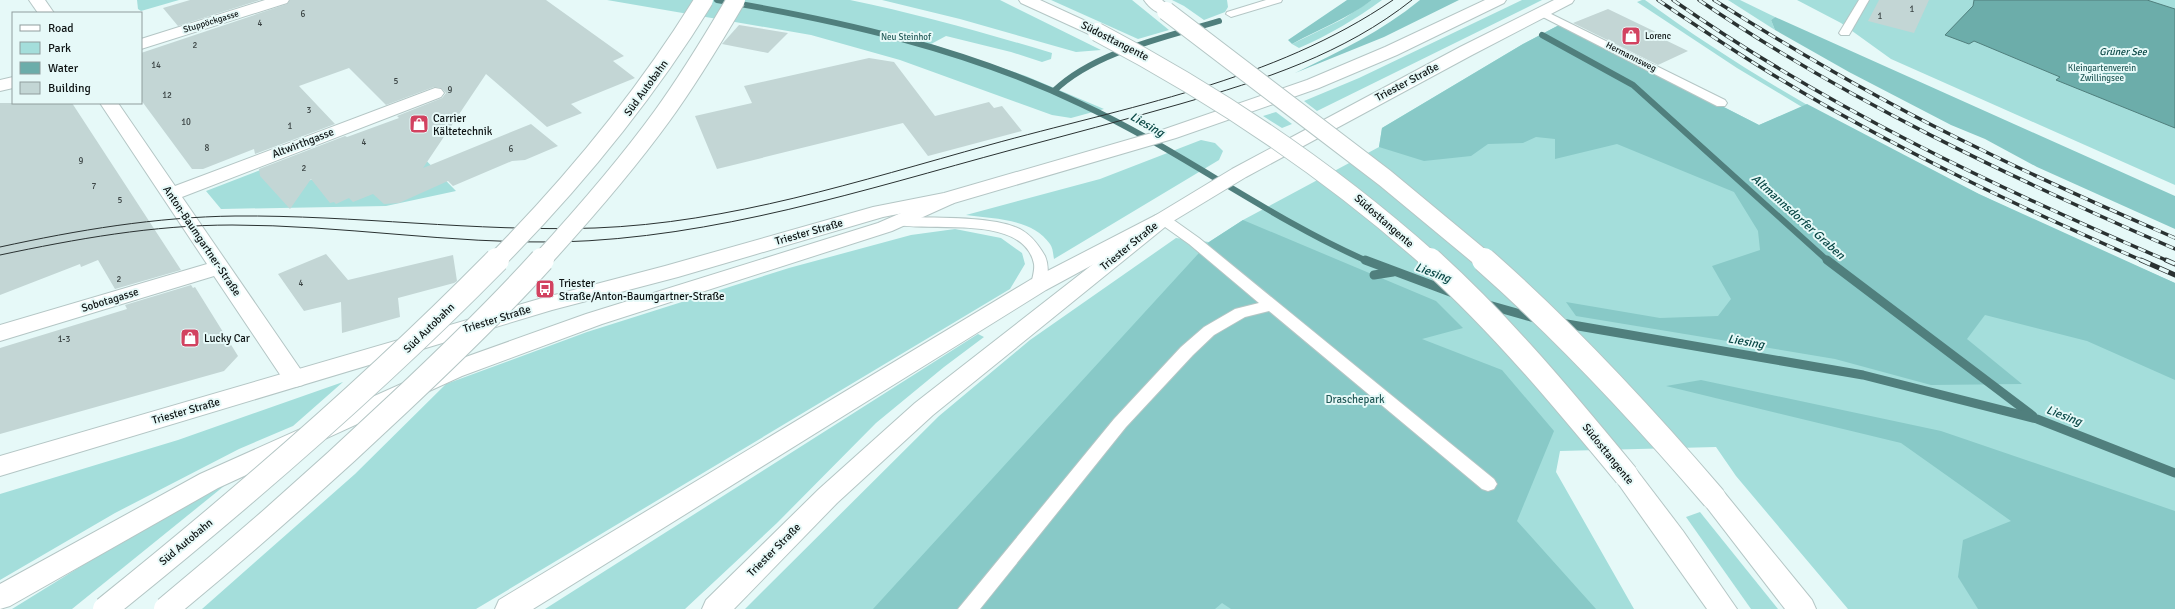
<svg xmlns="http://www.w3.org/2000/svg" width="2175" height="609" viewBox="0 0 2175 609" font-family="Signika,sans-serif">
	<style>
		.green { fill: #a4dedb }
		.forest { fill: #88c9c7 }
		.water { fill: #6cadaa; stroke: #507f7d }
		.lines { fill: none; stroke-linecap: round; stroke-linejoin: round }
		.stream-far1 { stroke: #507f7d; stroke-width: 6 }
		.stream { stroke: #507f7d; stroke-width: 9 }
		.building { fill: #c3d6d5 }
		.lane-casing { stroke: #b4c6c5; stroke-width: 2 }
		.street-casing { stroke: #b4c6c5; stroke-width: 2 }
		.secondary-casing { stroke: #b4c6c5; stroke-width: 2 }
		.primary-casing { stroke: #b4c6c5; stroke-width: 2 }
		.highway-casing { stroke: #b4c6c5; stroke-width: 2 }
		.lane { fill: #fff; fill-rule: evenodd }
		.street { fill: #fff; fill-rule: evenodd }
		.secondary { fill: #fff; fill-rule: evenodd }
		.primary { fill: #fff; fill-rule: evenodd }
		.highway { fill: #fff; fill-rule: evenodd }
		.tram { stroke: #2a3232; stroke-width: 1 }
		.rail-far1-casing { stroke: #2a3232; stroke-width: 3.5 }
		.rail-casing { stroke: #2a3232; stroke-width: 5 }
		.rail-far1 { stroke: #e6f9f8; stroke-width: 2.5; stroke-dasharray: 8; stroke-linecap: butt }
		.rail { stroke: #e6f9f8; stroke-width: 3.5; stroke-dasharray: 10; stroke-linecap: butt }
		.highway-bridge-far1-casing { stroke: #b4c6c5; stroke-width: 20; stroke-linecap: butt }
		.highway-bridge-casing { stroke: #b4c6c5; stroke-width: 26; stroke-linecap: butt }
		.highway-bridge-far1 { stroke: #fff; stroke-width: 18 }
		.highway-bridge { stroke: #fff; stroke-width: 24 }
		.labels { text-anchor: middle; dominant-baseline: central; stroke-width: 4; stroke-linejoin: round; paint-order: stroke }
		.number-label { font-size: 9px; fill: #3b4444 }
		.far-street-label { font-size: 9px; fill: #0e1414; stroke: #e6f9f8 }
		.far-poi-label { font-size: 9px; fill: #0e1414; stroke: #e6f9f8; text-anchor: start }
		.far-park-label { font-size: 9px; fill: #245b59; stroke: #e6f9f8 }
		.far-water-label { font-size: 10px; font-style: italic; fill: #094745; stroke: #e6f9f8 }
		.street-label { font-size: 11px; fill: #0e1414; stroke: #e6f9f8 }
		.poi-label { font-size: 11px; fill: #0e1414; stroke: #e6f9f8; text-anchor: start }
		.park-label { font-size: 11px; fill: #245b59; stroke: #e6f9f8 }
		.water-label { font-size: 12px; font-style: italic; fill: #094745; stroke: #e6f9f8 }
	</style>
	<rect width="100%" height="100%" fill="#e6f9f8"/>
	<g class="green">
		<path d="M137,0H179L141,11L138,9Z"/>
		<path d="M607,0H850C918,14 985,33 1052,53L1051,59L1042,62L1011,52L946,36L931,44L1026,76L1104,109L1071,118L1052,115L900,60L811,35Z"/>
		<path d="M882,0H1000L1101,50L1076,52L960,19Z"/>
		<path d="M1051,0H1132L1169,30L1138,39Z"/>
		<path d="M1172,0H1227L1228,7L1225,12L1204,20L1184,6Z"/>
		<path d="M1372,0H1382C1356,19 1329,35 1299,48L1292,44L1343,19Z"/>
		<path d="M1522,0H1542L1317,111L1304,101L1359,78Z"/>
		<path d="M1642,0H1645C1807,119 1992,203 2175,283V609H1848L1736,476L1716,447L1560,451L1556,472L1634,609H745L939,416L1030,340L1176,238L1209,242L1243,220L1379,147L1382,128L1523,44L1561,24L1759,125L1802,107L1737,68L1637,2Z"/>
		<path d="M1728,0H1740L1775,17L1771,20L1775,30Z"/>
		<path d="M1797,0H2175V185L1891,59L1841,23Z"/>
		<path d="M1276,112L1292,124L1282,128L1263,116Z"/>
		<path d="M1201,140L1215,143L1223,151L1219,160L1054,259C1053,254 1053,248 1050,244C1032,218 993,219 966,215L1100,179Z"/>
		<path d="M414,148L456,191L386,206L221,209L206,191L268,167L284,190L348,166Z"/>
		<path d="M955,229L1001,238L1022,253L1025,264L1010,289L476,609H202L355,474L446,384L587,332L789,268L911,235Z"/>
		<path d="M978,334L984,337L944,367L876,423L777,523L685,609H545Z"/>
		<path d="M343,382L293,426L239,449L115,513L0,580V494L178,440Z"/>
		<path d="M229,482L72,609H12L88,562Z"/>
		<path d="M1700,512L1778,609H1751L1686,517Z"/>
	</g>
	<g class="forest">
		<path d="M1347,0H1372C1347,19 1319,29 1292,44L1288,40Z"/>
		<path d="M1420,0H1459L1384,37L1295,73C1339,52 1382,31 1420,0Z"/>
		<path d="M1775,17L2175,196V229L2037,167L1985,139L1951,125L1849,72L1775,30L1771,20Z"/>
		<path d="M1561,24L1759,125L1807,104L1979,194L2175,283V380L2087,341L1985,315L1967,339L2022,384L1931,385L1835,359L1576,316L1566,302L1660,318L1718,316L1731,299L1712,266L1760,250L1758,231L1734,192L1617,144L1555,159V139L1536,137L1523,143L1488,144L1471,156L1424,161L1379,147L1382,128L1523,44Z"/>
		<path d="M1243,220L1436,301L1463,328L1422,339L1502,370L1554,431L1517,521L1596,609H1231L1222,603L1215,609H873L1209,242Z"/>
		<path d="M1701,380L1941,431L2175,511V609H1978L1958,577L1963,540L2011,521L1901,443L1666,386Z"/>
	</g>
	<path class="water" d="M1974,0H2147L2175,9V128L2056,80L2060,77L1974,41L1969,44L1945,35L1973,6Z"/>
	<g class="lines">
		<g class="stream-far1">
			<path d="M717,0C842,21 966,49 1081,104C1180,150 1267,217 1367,261"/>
			<path d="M1542,35L1633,85L1828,261"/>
			<path d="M1054,91C1094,52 1166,37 1219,21"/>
		</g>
		<g class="stream">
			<path d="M1365,260L1453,293"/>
			<path d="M1827,260L2033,416"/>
			<path d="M1374,275L1393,272"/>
			<path d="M1485,304L1538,319"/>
			<path d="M1561,323L1863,375L2037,419L2175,473"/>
		</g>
	</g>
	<g class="building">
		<path d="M190,0H260L178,26L163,8Z"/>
		<path d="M290,0H546L624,56L613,61L635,78L571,104L582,113L547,127L486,74L423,168L531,124L558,146L525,160L512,161L453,186L448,181L399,203L384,204L373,194L353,202L349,198L336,204L334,202L330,203L311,179L290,209L260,176L259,169L345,136L347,137L399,118L397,116L442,98L446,93L441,88L434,87L386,105L349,68L299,86L335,124L255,154L254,149L203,169H192L141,100V53L287,4Z"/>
		<path d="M1879,0H1929L1914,33L1868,21Z"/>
		<path d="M1608,9L1662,35L1659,37L1688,51L1658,65L1573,23Z"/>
		<path d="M739,25L788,33L768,53L722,44Z"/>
		<path d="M869,58L894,62L935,116L989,102L994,108L1002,106L1022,131L928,156L903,123L717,169L695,116L752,103L744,86Z"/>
		<path d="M0,103H72L181,270L115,289L98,260L81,267L80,264L0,295Z"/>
		<path d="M326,254L348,280L453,255L457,281L454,283L398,298L400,317L342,333L341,302L304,311L278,274Z"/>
		<path d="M191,285L193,288L195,287L238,356L224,371L0,434V348L127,309L125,305Z"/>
	</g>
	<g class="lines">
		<g class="lane-casing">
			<g id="lane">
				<path d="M1266,0H1282L1281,2L1231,17L1226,14L1227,12Z"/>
				<path d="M1859,0H1869L1849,35H1841L1839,33Z"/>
				<path d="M1541,9L1725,100L1727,103L1725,106H1717L1537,14L1536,12Z"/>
				<path d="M1163,215L1168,216L1199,238L1494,479L1497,484L1494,489L1488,491L1482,489L1269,311L1245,317L1214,335L1193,355L1126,427L980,609H958L1114,419L1181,347L1204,327L1235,309L1259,303L1189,244L1158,222L1156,219L1158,216Z"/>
				<path d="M899,217C930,218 988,216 1015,227C1029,232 1038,244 1045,256C1049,265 1049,279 1043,288H1033L1031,285C1032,279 1035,270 1034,264C1024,213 930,233 894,224L892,221L894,218Z"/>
			</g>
		</g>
		<g class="street-casing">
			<g id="street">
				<path d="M265,0H289L287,3L141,49V39Z"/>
				<path d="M435,88L441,89L444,93L441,97L182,197L303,373L307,379L303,385L295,387L287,385L214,276L0,341V325L207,264L100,103H118L175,186Z"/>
			</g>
		</g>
		<g class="secondary-casing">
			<g id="secondary">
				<path d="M29,0H45L54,13H38Z"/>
				<path d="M13,77V88L0,91V80Z"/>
			</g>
		</g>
		<g class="primary-casing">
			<g id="primary">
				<path d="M1485,0H1506L1504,3L1397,55L1319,88L1176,138L954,203L883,217L678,277L552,310L0,476V456L539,299L665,266L873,207L944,193L1162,130L1307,80L1385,47Z"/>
				<path d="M1554,0H1574L1572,3L1472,55L1246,177L1170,223L933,415L837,503L734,609H702L706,600L819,489L915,403L1156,215L1232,169L1460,47Z"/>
			</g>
		</g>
		<g class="highway-casing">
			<g id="highway">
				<path d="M1019,0H1040L1103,29L1105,32L1103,35H1091L1021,3Z"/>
				<path d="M1144,0H1162L1174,11L1172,14C1161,17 1150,9 1144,0Z"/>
				<path d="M947,193L954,195L957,199L954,203L892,231L602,324L462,376L218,488L10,606L0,609V584L200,474L446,364L586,314L878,223Z"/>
				<path d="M1163,213L1170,215L1173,219L1170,223L1046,290L533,609H495L499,600L1030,280L1156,215Z"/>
				<path d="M1626,465L1635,468L1683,531L1737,609H1707L1617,482L1613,475L1617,468Z"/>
				<path d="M1714,488L1723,491L1812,600L1816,609H1785L1705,505L1701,498L1705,491Z"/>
			</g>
		</g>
		<use href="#lane" class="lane"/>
		<use href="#street" class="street"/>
		<use href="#secondary" class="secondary"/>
		<use href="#primary" class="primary"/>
		<use href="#highway" class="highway"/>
		<g class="tram">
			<path d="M0,247C78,230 156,217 235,216C355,215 475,232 595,228C730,223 859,181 989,145C1126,107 1273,82 1393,0"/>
			<path d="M0,255C76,239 153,225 232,225C341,225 451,244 560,242C715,238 863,190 1011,150C1067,135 1124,120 1180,104C1263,80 1344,54 1412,0"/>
		</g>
		<g class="rail-far1-casing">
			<g id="rail-far1">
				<path d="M1658,0C1698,27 1738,54 1780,79C1896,149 2019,207 2143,261"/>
				<path d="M1673,0C1826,107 1997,188 2168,261"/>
				<path d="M1699,0C1844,99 2014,179 2175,249"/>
				<path d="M1714,0C1800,54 1888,105 1980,149C2044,181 2109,209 2175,238"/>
			</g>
		</g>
		<g class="rail-casing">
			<g id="rail">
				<path d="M2141,260L2175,275"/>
				<path d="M2166,260L2175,264"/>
			</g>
		</g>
		<use href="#rail-far1" class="rail-far1"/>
		<use href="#rail" class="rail"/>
		<g class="highway-bridge-far1-casing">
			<g id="highway-bridge-far1">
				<path d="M1166,11L1385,178L1485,261"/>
				<path d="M1097,32C1219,96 1328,169 1431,261"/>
				<path d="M496,261C575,181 645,96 704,0"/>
				<path d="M541,261C584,214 625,167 662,116C689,79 713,39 736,0"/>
			</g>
		</g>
		<g class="highway-bridge-casing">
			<g id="highway-bridge">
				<path d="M1430,260C1502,325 1564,400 1626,475"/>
				<path d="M1484,260C1567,333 1642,414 1714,498"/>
				<path d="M105,609C242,499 374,385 497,260"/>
				<path d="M166,609C246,543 324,474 399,403C448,357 497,310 542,260"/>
			</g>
		</g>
		<use href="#highway-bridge-far1" class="highway-bridge-far1"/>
		<use href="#highway-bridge" class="highway-bridge"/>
	</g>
	<defs>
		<g id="shop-square" transform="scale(1)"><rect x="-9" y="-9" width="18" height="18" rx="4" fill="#d24260" stroke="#e6f9f8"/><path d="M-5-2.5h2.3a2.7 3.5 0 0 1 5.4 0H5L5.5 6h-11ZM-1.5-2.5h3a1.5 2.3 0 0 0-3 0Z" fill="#fff"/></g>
		<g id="bus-square" transform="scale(1)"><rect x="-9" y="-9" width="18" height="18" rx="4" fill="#d24260" stroke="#e6f9f8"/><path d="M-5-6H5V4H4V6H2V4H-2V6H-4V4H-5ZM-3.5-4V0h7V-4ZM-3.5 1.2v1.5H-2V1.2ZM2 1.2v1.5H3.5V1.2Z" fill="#fff"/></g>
	</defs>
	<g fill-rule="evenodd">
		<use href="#shop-square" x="1631" y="36"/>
		<use href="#shop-square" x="419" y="124"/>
		<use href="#bus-square" x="545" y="289"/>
		<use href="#shop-square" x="190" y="338"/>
	</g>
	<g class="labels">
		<g class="number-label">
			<text x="1912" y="9">1</text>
			<text x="303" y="14">6</text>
			<text x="1880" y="16">1</text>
			<text x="260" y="23">4</text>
			<text x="195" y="45">2</text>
			<text x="156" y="65">14</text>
			<text x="396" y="81">5</text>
			<text x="450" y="90">9</text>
			<text x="167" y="95">12</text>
			<text x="309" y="110">3</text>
			<text x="186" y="122">10</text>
			<text x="290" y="126">1</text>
			<text x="364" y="142">4</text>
			<text x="207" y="148">8</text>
			<text x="511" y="149">6</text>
			<text x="81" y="161">9</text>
			<text x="304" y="168">2</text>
			<text x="94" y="186">7</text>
			<text x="120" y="200">5</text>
			<text x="119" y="279">2</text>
			<text x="301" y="283">4</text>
			<text x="64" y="339">1-3</text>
		</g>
		<g class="far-street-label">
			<text transform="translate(211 22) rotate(-17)">Stuppöckgasse</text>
			<text transform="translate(1631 57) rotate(27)">Hermannsweg</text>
		</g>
		<g class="far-poi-label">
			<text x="1645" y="36">Lorenc</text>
		</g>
		<g class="far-park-label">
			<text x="906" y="37">Neu Steinhof</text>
			<text x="2102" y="68">Kleingartenverein<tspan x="2102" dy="10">Zwillingsee</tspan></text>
		</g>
		<g class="far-water-label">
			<text x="2123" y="52">Grüner See</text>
		</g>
		<g class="street-label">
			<text transform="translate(1115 41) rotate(27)">Südosttangente</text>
			<text transform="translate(1407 82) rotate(-28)">Triester Straße</text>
			<text transform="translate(646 88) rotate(-54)">Süd Autobahn</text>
			<text transform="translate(303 143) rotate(-21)">Altwirthgasse</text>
			<text transform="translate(1384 221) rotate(41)">Südosttangente</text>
			<text transform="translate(809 232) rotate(-16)">Triester Straße</text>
			<text transform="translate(202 241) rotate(56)">Anton-Baumgartner-Straße</text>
			<text transform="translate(1129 246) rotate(-39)">Triester Straße</text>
			<text transform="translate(110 300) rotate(-17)">Sobotagasse</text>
			<text transform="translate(497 319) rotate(-17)">Triester Straße</text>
			<text transform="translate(429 328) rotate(-44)">Süd Autobahn</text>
			<text transform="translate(186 411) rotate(-16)">Triester Straße</text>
			<text transform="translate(1608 454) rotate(51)">Südosttangente</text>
			<text transform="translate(186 542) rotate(-40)">Süd Autobahn</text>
			<text transform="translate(774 550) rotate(-45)">Triester Straße</text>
		</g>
		<g class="poi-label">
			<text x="433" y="118">Carrier<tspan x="433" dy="13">Kältetechnik</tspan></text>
			<text x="559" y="283">Triester<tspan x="559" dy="13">Straße/Anton-Baumgartner-Straße</tspan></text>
			<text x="204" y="338">Lucky Car</text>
		</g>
		<g class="park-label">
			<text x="1355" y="399">Draschepark</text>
		</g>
		<g class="water-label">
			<text transform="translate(1147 125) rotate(30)">Liesing</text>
			<text transform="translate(1798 217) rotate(42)">Altmannsdorfer Graben</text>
			<text transform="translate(1433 273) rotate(20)">Liesing</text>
			<text transform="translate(1746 342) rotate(10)">Liesing</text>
			<text transform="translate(2064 416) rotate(21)">Liesing</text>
		</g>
	</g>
	<rect x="12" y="12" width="130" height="92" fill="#e6f9f8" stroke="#909d9d"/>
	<rect x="20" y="25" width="20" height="6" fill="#ffffff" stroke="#909d9d"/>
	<text x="48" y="32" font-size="12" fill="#0e1414">Road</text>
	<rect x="20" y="42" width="20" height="12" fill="#a4dedb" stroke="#909d9d"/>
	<text x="48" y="52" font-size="12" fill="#0e1414">Park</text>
	<rect x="20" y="62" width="20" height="12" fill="#6cadaa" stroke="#909d9d"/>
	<text x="48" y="72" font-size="12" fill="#0e1414">Water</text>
	<rect x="20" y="82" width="20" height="12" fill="#c3d6d5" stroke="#909d9d"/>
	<text x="48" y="92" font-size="12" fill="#0e1414">Building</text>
</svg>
